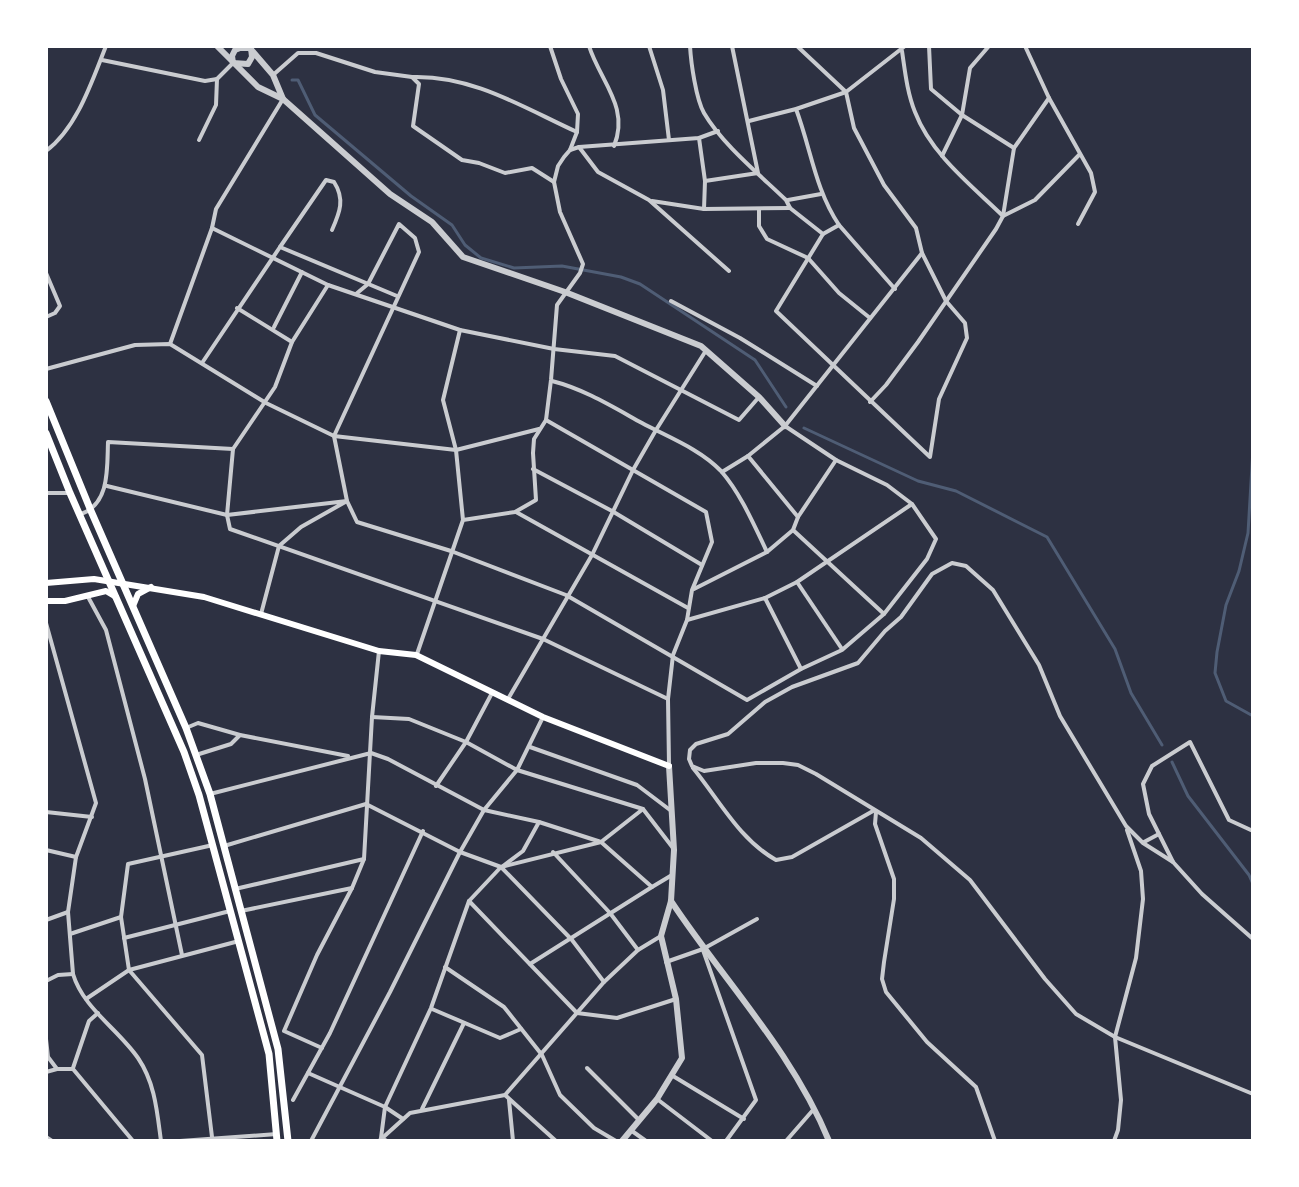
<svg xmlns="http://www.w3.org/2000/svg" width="1299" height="1187" viewBox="0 0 1299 1187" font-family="Overpass,sans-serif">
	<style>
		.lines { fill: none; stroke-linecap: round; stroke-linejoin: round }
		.stream { stroke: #4f5d75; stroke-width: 3 }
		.minor { stroke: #caccd0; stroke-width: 4 }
		.tertiary { stroke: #caccd0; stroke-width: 6 }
		.secondary { stroke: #fff; stroke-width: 6 }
		.primary { stroke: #fff; stroke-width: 7 }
	</style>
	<rect width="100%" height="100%" fill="#2d3142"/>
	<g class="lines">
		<g class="stream">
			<path d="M292,80H298L315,115L411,196L452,225L465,245L481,258L514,268L562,266L621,277L640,284L755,360L786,407"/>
			<path d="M804,428L918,481L956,491L1047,537L1115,649L1131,693L1162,745"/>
			<path d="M1253,449L1248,533L1239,571L1226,605L1217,652L1215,673L1226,701L1253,716"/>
			<path d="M1172,762L1188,796L1249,875L1253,884"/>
		</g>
		<g class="minor">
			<path d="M550,46L561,79L578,114L577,132L570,150"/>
			<path d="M589,46C600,81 630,107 614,146"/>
			<path d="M649,46L663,90L669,140"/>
			<path d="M690,46C691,63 696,99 704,113C722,144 760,175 786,200L790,208L823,234L839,225L895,289"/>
			<path d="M797,46L846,92L854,128L884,185L916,228L922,253L946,301L965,323L967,338L939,399L930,457L776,311L823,234"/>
			<path d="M929,46L931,89L962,115L1014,148"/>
			<path d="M1025,46L1049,98L1091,173L1095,192L1078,224"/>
			<path d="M902,51C905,71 907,92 915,112C931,154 971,185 1003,216L1035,200L1079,155"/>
			<path d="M102,60L205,81L217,79"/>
			<path d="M273,75L298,53H316L375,72L412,77L419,84L413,126L462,160L479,163L505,173L532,168L554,182"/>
			<path d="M412,77C473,75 524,108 577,132"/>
			<path d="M796,109C811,149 815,189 839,225"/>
			<path d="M749,121L796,109L846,92L905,46"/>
			<path d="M699,138L705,181L704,209"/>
			<path d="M199,140L216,105L217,79L233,63"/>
			<path d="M579,147L598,172L649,200L729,271"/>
			<path d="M46,151C77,128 92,81 106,46"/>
			<path d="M942,156L962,115L970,68L989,46"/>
			<path d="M705,181L758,173L732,46"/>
			<path d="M788,200L821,194"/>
			<path d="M652,201L704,209L790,208"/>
			<path d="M759,209V226L767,239L808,258L839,293L870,318"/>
			<path d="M212,228L328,285L460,330L554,349L615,356L739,420L759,397"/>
			<path d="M280,247L326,180L334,182C345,199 340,212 332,230"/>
			<path d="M46,273L60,306L55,313L46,317"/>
			<path d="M356,294L368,284L399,224L415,238L419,252L334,436L347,501L357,522L451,551L566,595L747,700L801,669L842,650L884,614L927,559L936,539L912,504L887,485L836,460L785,426"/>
			<path d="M671,301L740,338L817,386"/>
			<path d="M237,308L292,342L275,387L233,449L227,515L230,529L543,639L668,699"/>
			<path d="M274,327L302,272"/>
			<path d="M460,330L443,400L456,450L463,520"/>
			<path d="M292,342L328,285"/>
			<path d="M170,344L212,228L216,209L283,99"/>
			<path d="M202,363L280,247L397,296"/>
			<path d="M46,369L135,345L170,344L266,403L334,436L456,450L539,429"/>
			<path d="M552,381C584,389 613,407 642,423C668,437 700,449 721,471C741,494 754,525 767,552"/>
			<path d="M870,402L886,385L918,342L996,229L1003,216L1014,148L1049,98"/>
			<path d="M546,420L706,512L712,542L692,590L687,620L673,655L668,699L669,764"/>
			<path d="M748,456L798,517"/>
			<path d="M533,469L612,511L702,565"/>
			<path d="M722,472L748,456L785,426L922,253"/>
			<path d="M107,486L227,515L347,501L301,527L279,546L261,614"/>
			<path d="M46,493H70"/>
			<path d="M516,512L688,608"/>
			<path d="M81,514C110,504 107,468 108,442L233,449"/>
			<path d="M793,530L884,614"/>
			<path d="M797,582L842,649"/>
			<path d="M694,589L767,552L793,530L798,517L836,460"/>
			<path d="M87,595L106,630L145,779L182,955"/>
			<path d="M765,598L801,669"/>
			<path d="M687,620L765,598L797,582L912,504"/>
			<path d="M46,623L96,803L76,857L68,912L73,974C83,1008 118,1029 138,1058C155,1083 157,1111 161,1141"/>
			<path d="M417,654L463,520L515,512L536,500L533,453L534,439L546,420L551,380L557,305L580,273L583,264L560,212L554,182L558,166L564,157L570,150L579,147L699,138L718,131"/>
			<path d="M508,699L592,555L633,470L656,430L705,352"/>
			<path d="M372,717L409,719L466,742L517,770L643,809L673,848"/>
			<path d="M186,728L198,723L240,735L348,756"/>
			<path d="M530,747L637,785L670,810"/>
			<path d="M196,755L231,744L240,735"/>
			<path d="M693,768C720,801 739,839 776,860L792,857L873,811"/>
			<path d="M436,786L466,742L492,693"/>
			<path d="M210,794L371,753L388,759L484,810L539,822L601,842L643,809"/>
			<path d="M46,812L92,817"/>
			<path d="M876,812L875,824L894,879V899L884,962L882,979L886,992L927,1042L976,1087L995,1141"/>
			<path d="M1253,831L1229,820L1190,742L1152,766L1143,784L1149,814L1173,862L1202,894L1253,939"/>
			<path d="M1144,842L1159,834"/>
			<path d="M224,846L366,804L460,852L501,867L572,940L604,982"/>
			<path d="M46,850L76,857"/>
			<path d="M553,852L610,913L638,950"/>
			<path d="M1173,862L1143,843L1126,826L1060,716L1039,665L993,590L966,566L952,563L932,574L901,617L885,631L858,663L792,687L765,702L728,734L696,744L690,750L689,759L692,766L704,771L756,763H783L798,765L816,774L921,838L970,880L1045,979L1076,1014L1115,1037L1253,1094"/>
			<path d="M503,866L523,851L539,822"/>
			<path d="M235,889L364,859"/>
			<path d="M469,901L577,1013L617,1018L676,999"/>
			<path d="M241,911L352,888"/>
			<path d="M46,920L68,912"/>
			<path d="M70,934L121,917"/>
			<path d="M124,938L230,911"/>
			<path d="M703,950L756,1100L726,1141"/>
			<path d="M666,962L703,949L757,919"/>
			<path d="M530,964L652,887"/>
			<path d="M445,967L504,1007L542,1055L560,1095L594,1128L616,1141"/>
			<path d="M46,981L58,975L73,974"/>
			<path d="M86,999L129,970L239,941"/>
			<path d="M432,1009L500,1038L521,1029"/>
			<path d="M46,1039L48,1057L57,1069H73L133,1141"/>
			<path d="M322,1048L284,1031L317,955L352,888L364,859L372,717L379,651"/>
			<path d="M73,1068L89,1021L98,1013"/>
			<path d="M587,1068L639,1120"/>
			<path d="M46,1072L57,1069"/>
			<path d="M308,1073L385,1107L403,1119"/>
			<path d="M673,1076L744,1119"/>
			<path d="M505,1095L556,1141"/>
			<path d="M657,1099L712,1141"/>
			<path d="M293,1100L330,1033L423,831"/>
			<path d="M509,1100L513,1141"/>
			<path d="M422,1109L464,1023"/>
			<path d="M632,1131L646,1141"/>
			<path d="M46,1137L52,1141"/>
			<path d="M212,1137L202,1055L129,970L121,917L128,864L213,845"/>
			<path d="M180,1141L277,1134"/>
			<path d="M311,1141L390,992L460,852L484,810L517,770L543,717"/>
			<path d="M379,1141L410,1113L505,1095L604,982L638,950L661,936"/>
			<path d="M387,1141L381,1138L385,1107L431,1008L469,901L501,867L601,842L652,887L672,875"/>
			<path d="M786,1141L813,1110"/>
			<path d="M1114,1141L1118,1130L1121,1100L1115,1037L1136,958L1143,899L1141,871L1127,830"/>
		</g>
		<g class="tertiary">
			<path d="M217,46L258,87L283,99L390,194L432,222L463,257L565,292L701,346L759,397L785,426"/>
			<path d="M248,46L273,75L283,99"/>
			<path d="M240,48H251L252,57L248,64L233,63L232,56L235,50Z"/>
			<path d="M671,901C724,981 792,1051 829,1141"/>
			<path d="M622,1141L657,1099L682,1058L676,999L661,936L671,901L674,850L669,766"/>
		</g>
		<g class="secondary">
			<path d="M46,583L94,579L204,597L379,651L416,655L543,717L669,766"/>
			<path d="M46,601H65L106,591L116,597"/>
			<path d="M133,606L138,594L151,587"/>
		</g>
		<g class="primary">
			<path d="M46,401L91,511L186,728L210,794L278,1049L288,1141"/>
			<path d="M46,433L70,493L184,752L199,795L269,1054L277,1141"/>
		</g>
	</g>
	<rect width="1299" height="1187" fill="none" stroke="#ffffff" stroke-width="96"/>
</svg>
